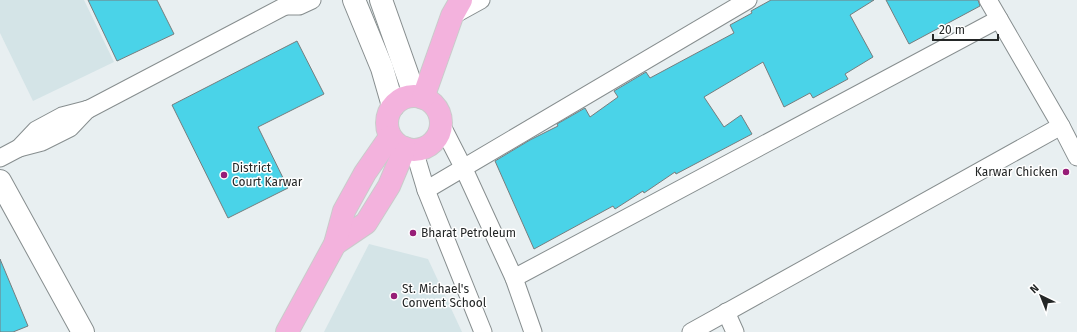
<svg xmlns="http://www.w3.org/2000/svg" width="1077" height="332" viewBox="0 0 1077 332" font-family="'Fira Sans',sans-serif">
	<style>
		.built { fill: #d4e4e7 }
		.building { fill: #4ad3e8; stroke: #767d7e }
		.lines { fill: none; stroke-linecap: round; stroke-linejoin: round }
		.street-casing { stroke: #878e8f; stroke-width: 19 }
		.secondary-casing { stroke: #878e8f; stroke-width: 24 }
		.primary-casing { stroke: #cacbcb; stroke-width: 24 }
		.street { stroke: #fff; stroke-width: 17 }
		.secondary { stroke: #fff; stroke-width: 22 }
		.primary { stroke: #f3b2dd; stroke-width: 22 }
		.poi-dot { fill: #971d77; stroke: #fff; stroke-width: 1.5 }
		.labels { text-anchor: middle; dominant-baseline: central; stroke-width: 3; stroke-linejoin: round; paint-order: stroke }
		.poi-label { font-size: 12px; fill: #242727; stroke: #fff; text-anchor: start }
	</style>
	<rect width="100%" height="100%" fill="#e8eff1"/>
	<g class="built">
		<path d="M0,0H84L114,62L33,101L0,33Z"/>
		<path d="M369,244L428,259L462,332H324Z"/>
	</g>
	<g class="building">
		<path d="M88,0H157L174,34L117,61Z"/>
		<path d="M771,0H874L850,15L873,57L845,74L848,79L813,98L810,93L784,107L763,62L704,97L724,127L741,115L752,134L676,174L675,172L644,193L643,191L615,209L613,206L534,249L495,161L530,140L558,126L557,124L585,108L590,117L618,97L614,91L646,72L650,78L734,33L730,25L752,13L751,11Z"/>
		<path d="M886,0H978L980,6L909,44Z"/>
		<path d="M297,41L324,94L258,127L288,188L228,218L172,105Z"/>
		<path d="M0,259L28,326L13,332H0Z"/>
	</g>
	<g class="lines">
		<g class="street-casing">
			<g id="street">
				<path d="M988,0L1061,126L1077,157"/>
				<path d="M285,6H299L312,0"/>
				<path d="M452,16L481,0"/>
				<path d="M440,122L463,167L514,278L533,332"/>
				<path d="M19,148L42,142L70,128L88,109"/>
				<path d="M414,150L426,190L483,332"/>
				<path d="M0,158L19,148L36,130L62,116L89,109L285,6L291,0"/>
				<path d="M426,190L748,0"/>
				<path d="M514,278L999,19"/>
				<path d="M726,312L735,332"/>
				<path d="M691,332L1061,126"/>
			</g>
		</g>
		<g class="secondary-casing">
			<g id="secondary">
				<path d="M354,0L382,68L393,106"/>
				<path d="M381,0L415,96"/>
				<path d="M0,181L83,332"/>
			</g>
		</g>
		<g class="primary-casing">
			<g id="primary">
				<circle cx="414" cy="123" r="27"/>
				<path d="M423,98L452,16L461,0"/>
				<path d="M335,244L366,223L389,186L405,148"/>
				<path d="M287,332L335,244L344,211L365,173L390,137"/>
			</g>
		</g>
		<use href="#street" class="street"/>
		<use href="#secondary" class="secondary"/>
		<use href="#primary" class="primary"/>
	</g>
	<g class="poi-dot">
		<circle cx="1066" cy="172" r="4"/>
		<circle cx="224" cy="175" r="4"/>
		<circle cx="413" cy="233" r="4"/>
		<circle cx="394" cy="296" r="4"/>
	</g>
	<g class="labels">
		<g class="poi-label">
			<text x="232" y="168">District<tspan x="232" dy="14">Court Karwar</tspan></text>
			<text x="1058" y="172" text-anchor="end">Karwar Chicken</text>
			<text x="421" y="233">Bharat Petroleum</text>
			<text x="402" y="289">St. Michael's<tspan x="402" dy="14">Convent School</tspan></text>
		</g>
	</g>
	<g transform="translate(1041 296) rotate(317)" stroke="#ffffff" stroke-width="3" paint-order="stroke">
	<path d="M0-3L7 15L0 10L-7 15Z" fill="#242727"/>
	<text y="-6" font-size="11" font-weight="bold" text-anchor="middle" fill="#242727">N</text>
	</g>
	<path d="M933 34v6h65v-6" fill="none" stroke="#242727" stroke-width="2"/>
	<text x="939" y="34" font-size="12" fill="#242727" stroke="#ffffff" stroke-width="3" paint-order="stroke">20 m</text>
</svg>
